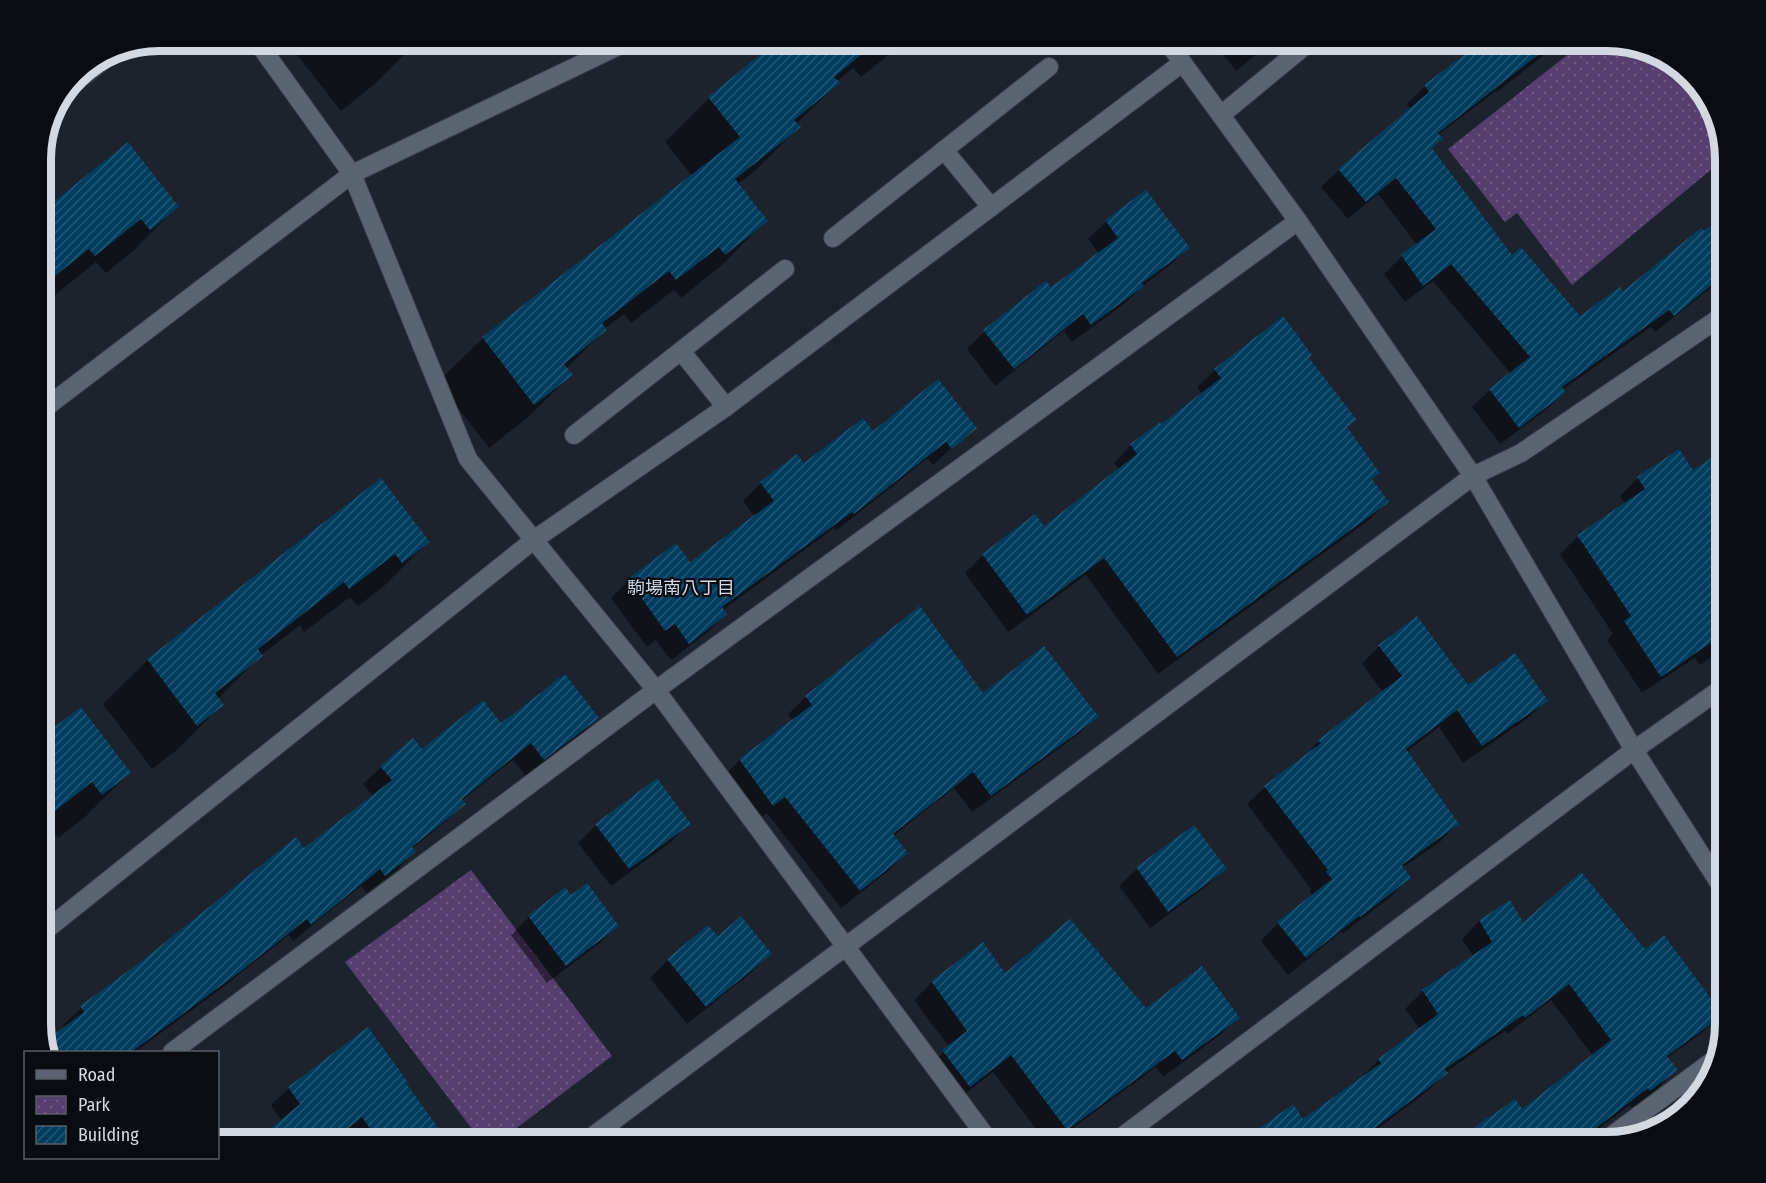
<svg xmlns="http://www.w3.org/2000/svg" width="1766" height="1183" viewBox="0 0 1766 1183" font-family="'Fira Sans Condensed','Noto Sans JP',sans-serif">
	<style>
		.park { fill: url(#park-dots) }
		.shadow { fill: #0007 }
		.building { fill: url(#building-hatch) }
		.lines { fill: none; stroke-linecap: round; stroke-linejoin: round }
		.service-casing { stroke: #383d46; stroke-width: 20 }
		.minor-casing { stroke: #383d46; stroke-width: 20 }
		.tertiary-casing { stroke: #383d46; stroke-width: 20 }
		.service { stroke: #5d6471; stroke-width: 18 }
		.minor { stroke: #5d6471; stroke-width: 18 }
		.tertiary { stroke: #5d6471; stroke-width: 18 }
		.labels { text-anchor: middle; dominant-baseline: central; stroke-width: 4.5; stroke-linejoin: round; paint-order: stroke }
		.neighbourhood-label { font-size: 18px; fill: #d0d8e6; stroke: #090c11 }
		.rim { fill: none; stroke: #d4d8e0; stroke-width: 8 }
	</style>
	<defs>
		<pattern id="park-dots" width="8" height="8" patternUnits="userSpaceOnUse" patternTransform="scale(1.5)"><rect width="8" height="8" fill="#553f6e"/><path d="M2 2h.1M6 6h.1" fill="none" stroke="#6d5a82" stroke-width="1.8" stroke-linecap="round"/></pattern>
		<pattern id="building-hatch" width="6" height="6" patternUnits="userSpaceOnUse" patternTransform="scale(1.5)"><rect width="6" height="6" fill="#003d5f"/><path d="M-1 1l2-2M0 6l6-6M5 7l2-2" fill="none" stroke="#245876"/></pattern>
	</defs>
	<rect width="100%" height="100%" fill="#1d232d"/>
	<g class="park">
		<path d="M1607,41L1673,61L1713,106L1725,158L1572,285L1517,213L1505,222L1448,149L1585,41Z"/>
		<path d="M471,870L612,1056L498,1142H482L345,962Z"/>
	</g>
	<g class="shadow">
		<path d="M297,40H419L376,83L341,111L291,47Z"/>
		<path d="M781,40H922L911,50L905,42L861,77L853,68L836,82L838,83L796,124L799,127L755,171L738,184L766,221L722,265L681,298L674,290L631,323L624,314L604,329L605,330L566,369L571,375L526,419L489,448L438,382L483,338L692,176L665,142L709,98Z"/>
		<path d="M1212,40H1274L1236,71Z"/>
		<path d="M1507,40H1563L1497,92L1496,91L1438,135L1431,149L1511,257L1580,318L1623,293L1725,218V277L1655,332L1651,327L1562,390L1564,392L1546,410L1500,444L1472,407L1490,390L1511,374L1433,281L1405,302L1384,274L1402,256L1417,245L1378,194L1348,219L1321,187L1339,170L1411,109L1407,104L1425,86L1476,47L1485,58Z"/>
		<path d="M128,145L177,207L133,251L106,273L96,262L50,299L44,292L41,294V214Z"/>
		<path d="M1146,192L1188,248L1170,265L1143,286L1124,304L1072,342L1064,331L995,386L967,349L984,332L1050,289L1099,254L1088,239L1106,222Z"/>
		<path d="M1308,358L1355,420L1346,428L1378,473L1371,480L1387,502L1369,520L1158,674L1086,575L1008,632L965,573L983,555L1043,528L1119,470L1114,463L1131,445L1161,426L1202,394L1197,387L1215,370Z"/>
		<path d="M975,427L933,465L928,458L836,531L834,528L723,610L725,614L708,632L671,660L656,640L647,647L611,598L629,580L690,564L755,517L743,501L761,483L797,456L804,465L873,433Z"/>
		<path d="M1725,451V648L1700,665L1695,658L1642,693L1607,640L1613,634L1560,554L1578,536L1625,504L1620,496L1638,478L1692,472Z"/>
		<path d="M381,480L428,542L384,586L358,606L350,597L304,632L300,625L261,655L218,699L222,705L178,749L152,769L103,704L148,660Z"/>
		<path d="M1379,646L1468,687L1546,701L1528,718L1463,763L1439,727L1406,752L1457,824L1440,842L1402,868L1409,878L1392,896L1342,934L1341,932L1288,975L1261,941L1278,923L1313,896L1309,891L1311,889L1247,804L1265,787L1302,759L1319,741L1383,692L1362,664Z"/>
		<path d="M983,695L1097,716L1079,734L972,812L954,788L893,836L906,853L888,871L841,908L767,813L755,822L722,778L740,760L793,721L788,714L806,697Z"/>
		<path d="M80,709L129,773L85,817L58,838L48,825L41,831V739Z"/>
		<path d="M597,718L580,736L526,776L513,760L461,801L464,804L446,821L412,849L414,852L397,870L367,893L361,886L293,941L289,935L222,988L135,1052H47L44,1044L65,1028L63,1025L81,1008L144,961L304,850L373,796L363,784L381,767L501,725Z"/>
		<path d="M689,824L671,842L611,886L578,843L596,825Z"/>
		<path d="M1725,824V849L1716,834Z"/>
		<path d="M1194,827L1225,869L1207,886L1150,928L1119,886L1137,869Z"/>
		<path d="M565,889L571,897L617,925L600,943L547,983L511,935L529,917Z"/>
		<path d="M1509,902L1522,924L1645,951L1721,1014L1703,1032L1667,1058L1676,1070L1658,1088L1632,1108L1630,1105L1581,1142H1458L1521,1111L1593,1056L1551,1000L1507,1034L1505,1031L1446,1072L1429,1090L1360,1142H1244L1292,1106L1303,1121L1361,1077L1379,1060L1420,1029L1405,1009L1423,991L1473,956L1462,939L1479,921Z"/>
		<path d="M708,927L717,938L770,954L752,972L687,1024L650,978L668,960Z"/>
		<path d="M982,944L1005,975L1145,1010L1238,1018L1220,1035L1163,1077L1156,1067L1054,1142H1046L993,1072L952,1104L926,1069L949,1047L914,1000L932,982Z"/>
		<path d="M368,1029L394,1110L348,1142H255L282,1121L271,1105L289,1088Z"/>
		<path d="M809,1129L819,1142H792Z"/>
	</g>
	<g class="building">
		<path d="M778,40H879L834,77L840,83L794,120L801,127L735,179L768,221L725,255L719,247L676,280L669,271L602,323L607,330L564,364L573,375L534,405L482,337L740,137L708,97Z"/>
		<path d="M1505,40H1557L1438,133L1443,139L1432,148L1512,255L1521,247L1580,316L1620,287L1623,291L1701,228L1704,231L1725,216V274L1674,316L1669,310L1562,387L1566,392L1519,428L1489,389L1530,357L1451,264L1423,286L1401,255L1436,229L1396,178L1366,202L1338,169L1429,92L1424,85L1477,45L1485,56Z"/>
		<path d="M128,142L179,207L150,230L141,219L95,256L89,249L41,287V212Z"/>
		<path d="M1146,190L1190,248L1142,283L1144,286L1091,325L1083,314L1014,369L983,330L1046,281L1051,287L1118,238L1105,220Z"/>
		<path d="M1283,316L1312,355L1309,358L1357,420L1347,427L1380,473L1372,479L1389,502L1177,657L1104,558L1027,615L982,554L1035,514L1044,526L1137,454L1130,444L1160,422L1161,424L1221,378L1214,369Z"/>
		<path d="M938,379L977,428L952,449L946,442L854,514L852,512L722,607L727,614L689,644L675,624L665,631L628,579L676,543L690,562L774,501L760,482L797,454L804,463L863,418L873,431Z"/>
		<path d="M1679,449L1693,470L1725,449V633L1661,677L1624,621L1631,616L1577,535L1645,489L1637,477Z"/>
		<path d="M381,478L430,542L402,563L395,554L349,589L344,582L258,649L263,656L215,693L224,705L197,726L147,659Z"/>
		<path d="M920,606L983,693L1044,646L1099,717L991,796L973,772L893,834L908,853L860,891L785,797L773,806L739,759L812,705L805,696Z"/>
		<path d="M1417,616L1468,685L1515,653L1548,701L1482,746L1457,710L1406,749L1459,824L1402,865L1411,878L1360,917L1359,916L1306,958L1277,922L1332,879L1326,872L1328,870L1264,786L1321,743L1318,740L1402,676L1378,645Z"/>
		<path d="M565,674L599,718L544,760L531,743L462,799L466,804L412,847L416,852L385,876L380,869L311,925L307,919L241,971L130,1053H47L44,1042L84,1012L80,1006L143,960L296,837L304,848L392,780L380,766L413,738L422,749L483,700L501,723Z"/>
		<path d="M81,707L131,773L102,795L92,782L41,822V737Z"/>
		<path d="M657,778L691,824L629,869L595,824Z"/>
		<path d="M1194,825L1227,869L1168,912L1136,867Z"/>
		<path d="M1581,872L1645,949L1664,935L1723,1015L1667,1056L1678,1070L1650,1091L1648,1088L1578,1142H1454L1515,1099L1522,1109L1611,1040L1569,984L1525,1018L1523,1015L1445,1069L1448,1073L1356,1142H1241L1293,1104L1303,1119L1381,1063L1378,1059L1438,1014L1422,990L1492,942L1479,920L1510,900L1523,922Z"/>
		<path d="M587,883L619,926L566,966L528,916L565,887L571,895Z"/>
		<path d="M741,916L772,954L706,1007L667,959L708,925L718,936Z"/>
		<path d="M1070,919L1146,1008L1202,966L1240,1018L1182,1060L1175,1051L1067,1130L1011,1055L970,1087L942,1050L967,1031L931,981L983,942L1005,973Z"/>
		<path d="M368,1027L408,1082L406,1083L449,1143H380L362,1117L330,1143H253L300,1104L288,1087Z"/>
	</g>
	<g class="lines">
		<g class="service-casing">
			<g id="service">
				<path d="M944,150L991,207"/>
				<path d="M833,238L1049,67"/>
				<path d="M681,351L726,407"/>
				<path d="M574,435L785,269"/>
			</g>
		</g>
		<g class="minor-casing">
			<g id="minor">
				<path d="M256,40L352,174L468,459L656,690L990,1142"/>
				<path d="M1166,40L1298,221L1473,476L1634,750L1725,892"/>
				<path d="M1221,115L1312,40"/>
				<path d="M41,411L352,174L631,40"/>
				<path d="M41,934L535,539L726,407L1182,63"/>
				<path d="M172,1052L656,690L1298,221"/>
				<path d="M1639,1115L1650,1132"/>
				<path d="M585,1142L1473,476L1521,453L1725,314"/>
				<path d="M1115,1142L1634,750L1725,686"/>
				<path d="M1603,1142L1715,1059"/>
			</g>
		</g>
		<g class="tertiary-casing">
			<path id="tertiary" d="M64,91L119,48"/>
		</g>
		<use href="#service" class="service"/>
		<use href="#minor" class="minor"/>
		<use href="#tertiary" class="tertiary"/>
	</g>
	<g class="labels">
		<g class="neighbourhood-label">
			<text x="681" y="588">駒場南八丁目</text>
		</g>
	</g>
	<path d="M0 0H1766V1183H0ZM159 51H1607A108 108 0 0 1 1715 159V1024A108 108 0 0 1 1607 1132H159A108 108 0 0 1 51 1024V159A108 108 0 0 1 159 51Z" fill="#090c11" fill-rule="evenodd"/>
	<path class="rim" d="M159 51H1607A108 108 0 0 1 1715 159V1024A108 108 0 0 1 1607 1132H159A108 108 0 0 1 51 1024V159A108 108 0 0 1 159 51Z"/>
	<rect x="24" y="1051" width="195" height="108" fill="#090c11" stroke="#5a5e64" stroke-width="1.5"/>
	<rect x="36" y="1070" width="30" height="9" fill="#5d6471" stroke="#5a5e64" stroke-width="1.5"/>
	<text x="78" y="1081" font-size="18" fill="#d4d8e0">Road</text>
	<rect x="36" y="1096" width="30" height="18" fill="url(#park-dots)" stroke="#5a5e64" stroke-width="1.5"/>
	<text x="78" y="1111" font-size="18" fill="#d4d8e0">Park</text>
	<rect x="36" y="1126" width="30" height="18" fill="url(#building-hatch)" stroke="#5a5e64" stroke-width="1.5"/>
	<text x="78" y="1141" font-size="18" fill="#d4d8e0">Building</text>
</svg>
